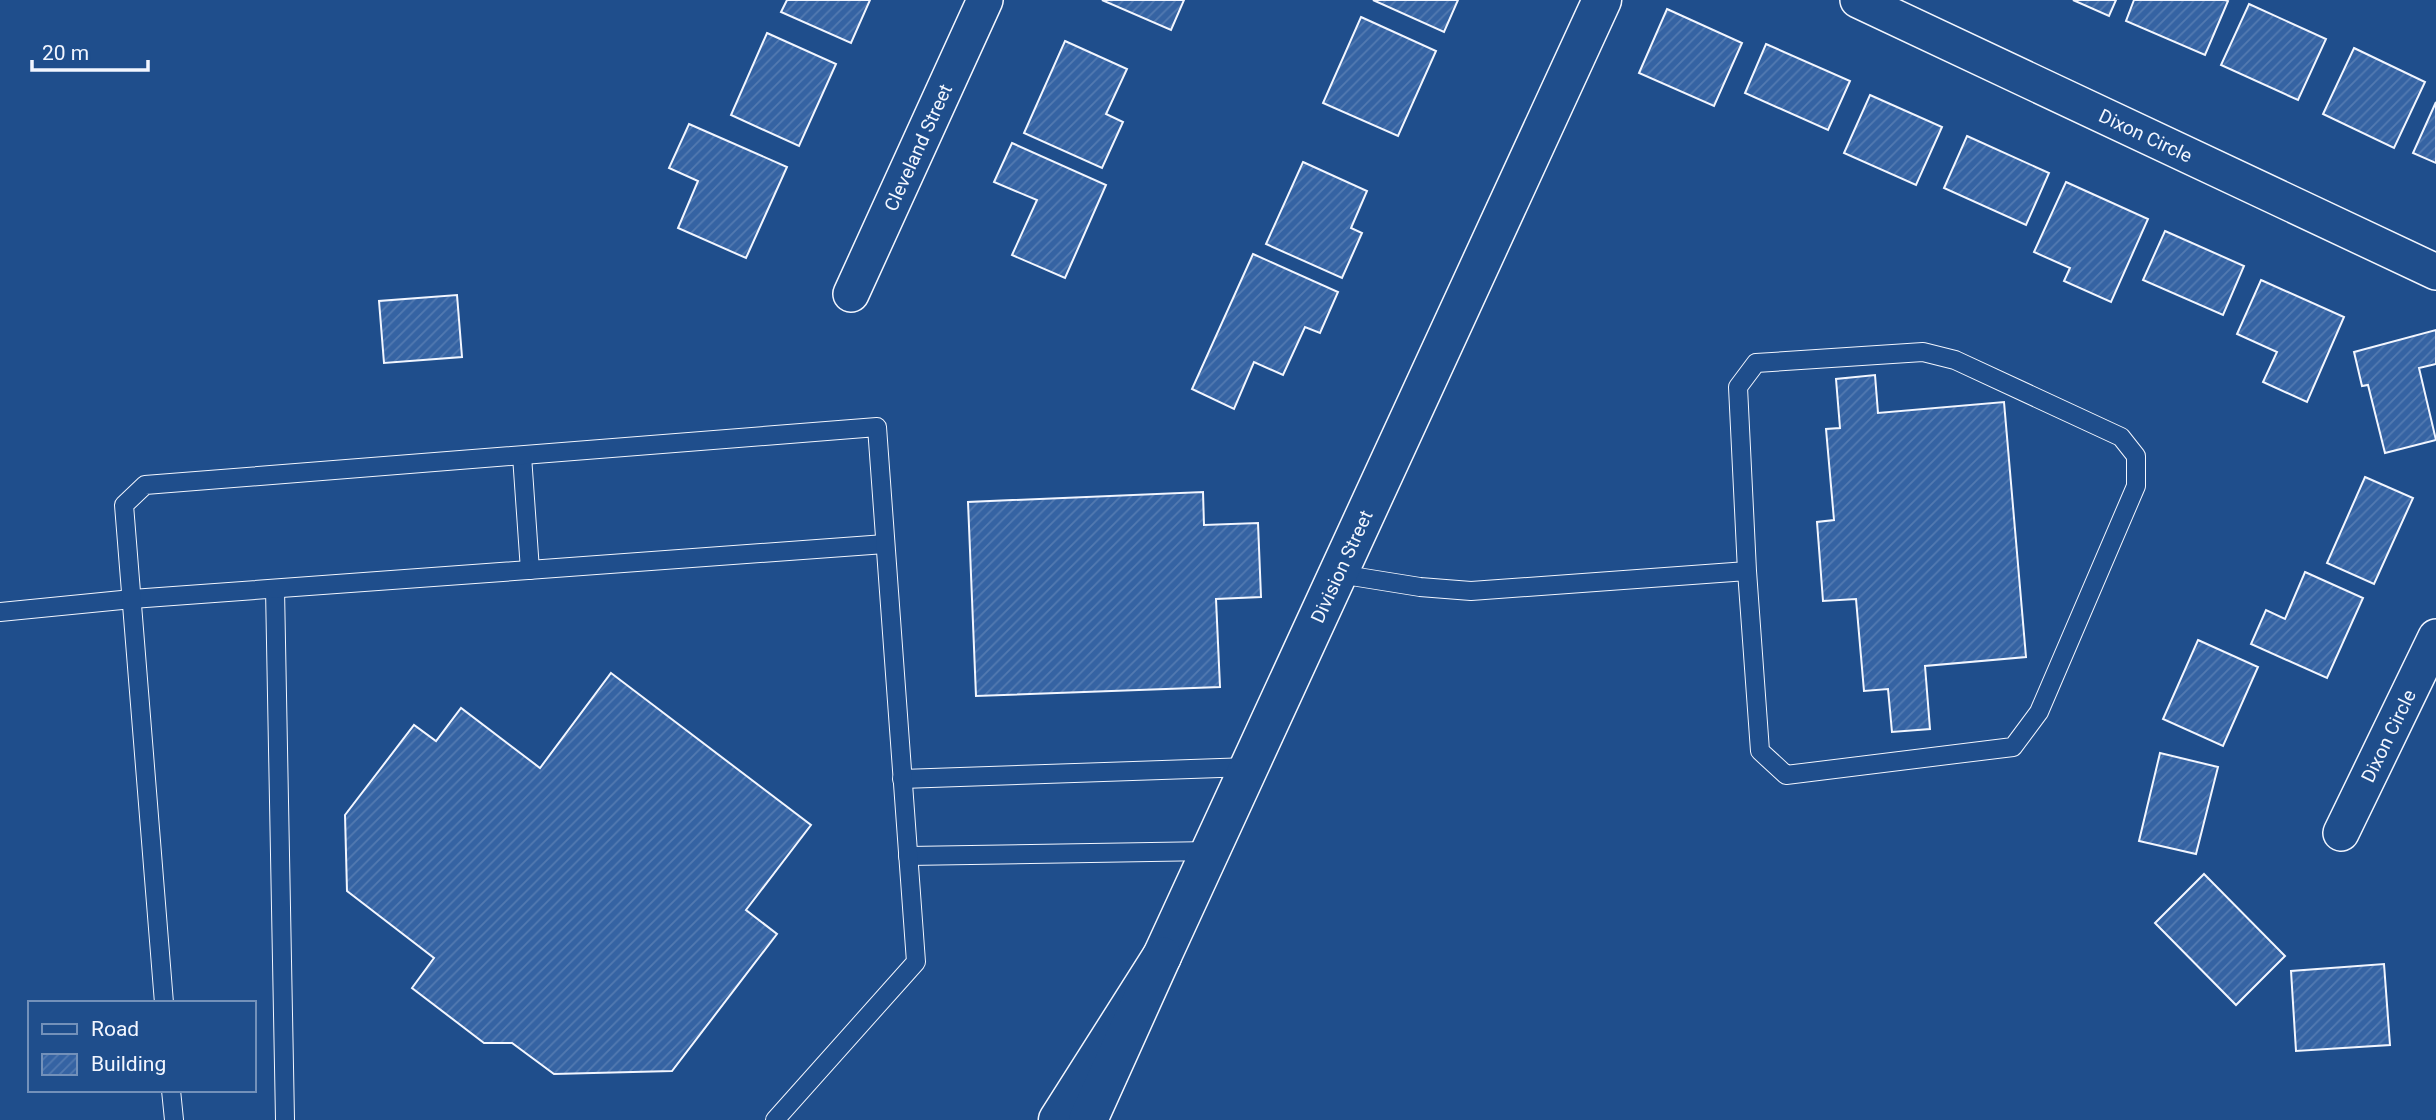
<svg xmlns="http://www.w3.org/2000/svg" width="2436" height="1120" viewBox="0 0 2436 1120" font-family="Roboto,sans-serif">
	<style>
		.building { fill: url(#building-hatch); stroke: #f2f6ff; stroke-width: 2 }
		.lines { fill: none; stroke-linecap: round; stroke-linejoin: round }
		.service-casing { stroke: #f2f6ff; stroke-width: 20 }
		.minor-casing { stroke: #f2f6ff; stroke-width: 38 }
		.tertiary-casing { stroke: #f2f6ff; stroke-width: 41 }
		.secondary-casing { stroke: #f2f6ff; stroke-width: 41 }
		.service { stroke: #1f4e8c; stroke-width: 18 }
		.minor { stroke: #1f4e8c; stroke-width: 35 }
		.tertiary { stroke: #1f4e8c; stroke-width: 38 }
		.secondary { stroke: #1f4e8c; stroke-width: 38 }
		.labels { text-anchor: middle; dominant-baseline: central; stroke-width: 5; stroke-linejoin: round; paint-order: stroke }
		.street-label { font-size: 19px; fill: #f2f6ff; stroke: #1f4e8c }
	</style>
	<defs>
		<pattern id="building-hatch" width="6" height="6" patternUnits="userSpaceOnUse" patternTransform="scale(1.75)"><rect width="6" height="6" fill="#3563a3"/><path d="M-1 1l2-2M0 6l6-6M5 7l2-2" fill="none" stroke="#537ab1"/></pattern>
	</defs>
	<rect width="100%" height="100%" fill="#1f4e8c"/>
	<g class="building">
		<path d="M787,0H870L851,43L781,12Z"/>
		<path d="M1102,0H1184L1171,30Z"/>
		<path d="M1373,0H1458L1444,32Z"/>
		<path d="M2073,0H2116L2109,16Z"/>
		<path d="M2134,0H2225L2228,1L2205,55L2126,21Z"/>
		<path d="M2249,4L2326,39L2298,100L2221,65Z"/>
		<path d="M1667,9L1742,43L1714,106L1639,73Z"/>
		<path d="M1361,17L1436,51L1398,136L1323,103Z"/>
		<path d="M767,33L836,64L799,146L731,115Z"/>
		<path d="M1065,41L1127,69L1106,114L1123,122L1102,168L1024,133Z"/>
		<path d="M1766,44L1850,81L1828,130L1745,93Z"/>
		<path d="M2354,48L2425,82L2394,148L2323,114Z"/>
		<path d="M1870,95L1942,127L1916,185L1844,153Z"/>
		<path d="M2436,102V163L2413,153Z"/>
		<path d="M689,124L787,167L746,258L678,228L698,181L669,168Z"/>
		<path d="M1967,136L2049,173L2026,225L1944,188Z"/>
		<path d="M1012,143L1106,185L1065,278L1012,255L1037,200L994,182Z"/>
		<path d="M1303,162L1367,191L1351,228L1362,233L1342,278L1266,244Z"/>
		<path d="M2066,182L2148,219L2111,302L2064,281L2070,268L2034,252Z"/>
		<path d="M2165,231L2244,266L2223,315L2143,280Z"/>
		<path d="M1253,254L1338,292L1320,333L1305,327L1283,375L1254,362L1234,409L1192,389Z"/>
		<path d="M2261,280L2344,317L2307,402L2263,382L2277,352L2237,334Z"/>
		<path d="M457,295L462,357L384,363L379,301Z"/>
		<path d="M2436,330V364L2419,368L2436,440L2385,453L2368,385L2362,386L2354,352Z"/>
		<path d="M1875,375L1878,413L2004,402L2026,657L1925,666L1930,729L1892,732L1888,689L1864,691L1856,599L1823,601L1817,522L1834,520L1826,429L1840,428L1836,379Z"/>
		<path d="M2365,477L2413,498L2374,584L2327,563Z"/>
		<path d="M1203,492L1204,525L1258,523L1261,597L1216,599L1220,687L976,696L968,502Z"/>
		<path d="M2305,572L2363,598L2327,678L2251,644L2266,610L2285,619Z"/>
		<path d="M2198,640L2258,667L2223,746L2163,719Z"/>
		<path d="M611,673L811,825L746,910L777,934L672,1071L554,1074L512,1043H484L412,988L434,958L347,891L345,815L414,725L436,741L461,708L540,768Z"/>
		<path d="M2160,753L2218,767L2196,854L2139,841Z"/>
		<path d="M2204,874L2285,956L2236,1005L2155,923Z"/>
		<path d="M2384,964L2390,1045L2296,1051L2291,971Z"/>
	</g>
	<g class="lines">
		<g class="service-casing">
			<g id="service">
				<path d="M522,456L530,570"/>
				<path d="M1339,574L1420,587L1471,591L1747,571L1760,751L1786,775L2013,747L2039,712L2136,486V456L2121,437L1955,360L1923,352L1756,363L1738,387L1747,571"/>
				<path d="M275,589L285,1120"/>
				<path d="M0,612L132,599L885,544"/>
				<path d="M902,779L1249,767"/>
				<path d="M908,856L1211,851"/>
				<path d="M164,1003L124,505L145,485L877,427L916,962L775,1120"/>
				<path d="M171,1090L174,1120"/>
			</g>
		</g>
		<g class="minor-casing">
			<g id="minor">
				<path id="s1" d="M1858,0L2436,272"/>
				<path id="s2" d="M851,294L985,0"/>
				<path id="s3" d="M2341,833L2436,637"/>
			</g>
		</g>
		<g class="tertiary-casing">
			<g id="tertiary">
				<path id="s4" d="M1058,1120L1162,956L1602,0"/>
			</g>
		</g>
		<g class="secondary-casing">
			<path id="secondary" d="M1088,1120L1162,956"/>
		</g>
		<use href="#service" class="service"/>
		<use href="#minor" class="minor"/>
		<use href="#tertiary" class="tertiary"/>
		<use href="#secondary" class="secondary"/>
	</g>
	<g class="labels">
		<g class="street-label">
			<text stroke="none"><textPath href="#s1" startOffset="318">Dixon Circle</textPath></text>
			<text stroke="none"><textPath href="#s2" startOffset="161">Cleveland Street</textPath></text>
			<text stroke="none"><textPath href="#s4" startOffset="623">Division Street</textPath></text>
			<text stroke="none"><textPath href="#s3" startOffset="108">Dixon Circle</textPath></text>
		</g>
	</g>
	<rect x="28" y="1001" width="228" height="91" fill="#1f4e8c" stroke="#7391ba" stroke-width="2"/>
	<rect x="42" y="1024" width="35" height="10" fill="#1f4e8c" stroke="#7391ba" stroke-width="2"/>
	<text x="91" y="1036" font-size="21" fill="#f2f6ff">Road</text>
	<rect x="42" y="1054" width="35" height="21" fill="url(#building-hatch)" stroke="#7391ba" stroke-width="2"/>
	<text x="91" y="1071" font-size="21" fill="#f2f6ff">Building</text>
	<path d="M32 60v10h116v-10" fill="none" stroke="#f2f6ff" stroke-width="3.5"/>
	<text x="42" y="60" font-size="21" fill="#f2f6ff" stroke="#1f4e8c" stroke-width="5" paint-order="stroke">20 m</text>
</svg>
